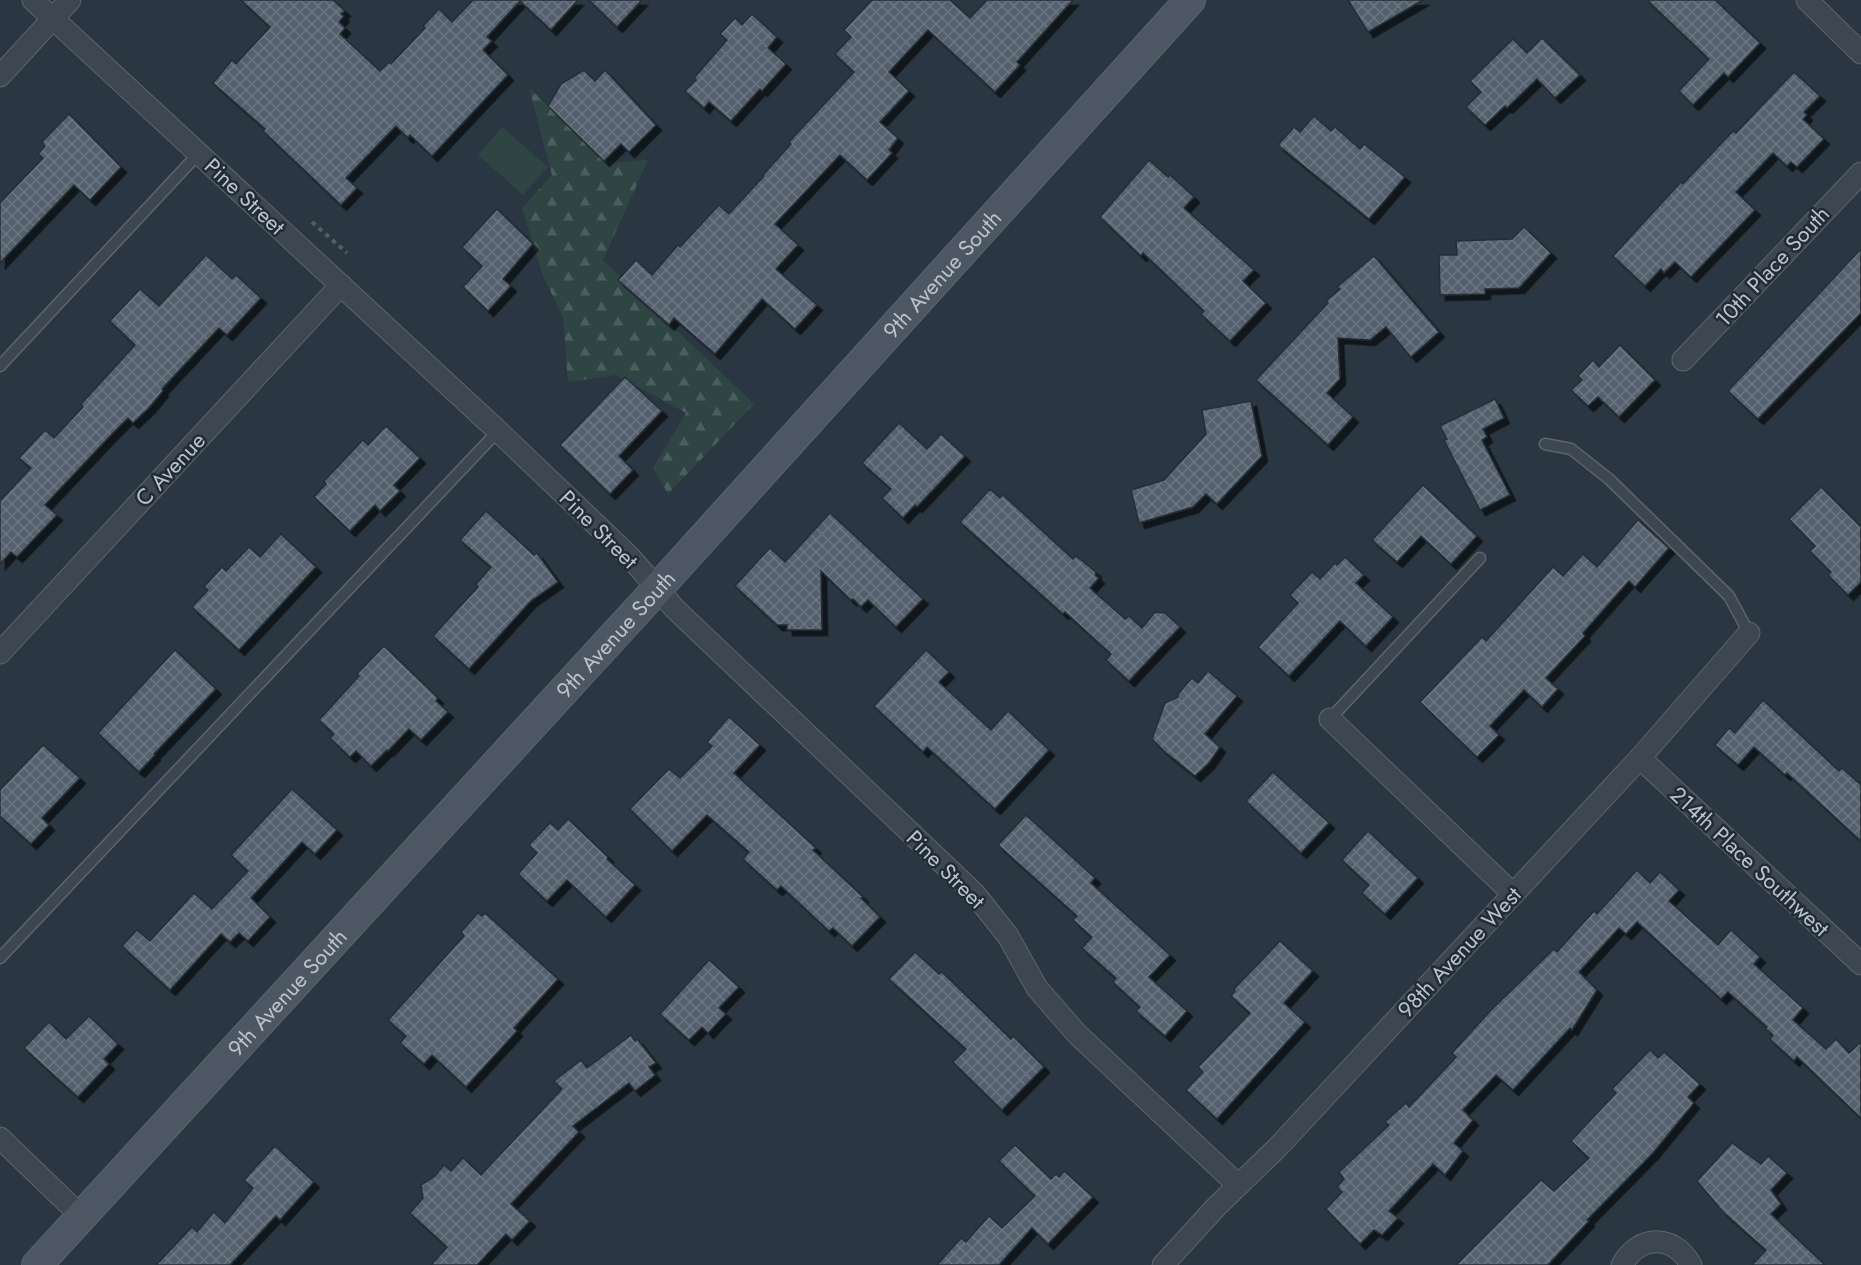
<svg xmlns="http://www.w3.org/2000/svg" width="1861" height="1265" viewBox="0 0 1861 1265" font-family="Jost,sans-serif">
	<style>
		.forest { fill: url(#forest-firs) }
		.garden { fill: #2f4544 }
		.building { fill: url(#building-cross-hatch); stroke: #242e38; stroke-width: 1.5; filter: url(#shadow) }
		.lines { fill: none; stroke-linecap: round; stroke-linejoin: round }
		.service-casing { stroke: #5c656e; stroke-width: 13 }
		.minor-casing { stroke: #5c656e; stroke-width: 23 }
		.secondary-casing { stroke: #5c656e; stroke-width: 32 }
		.path { stroke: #4e6162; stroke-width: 4; stroke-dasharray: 4.5 4.5; stroke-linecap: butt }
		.service { stroke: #3e4751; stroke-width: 10 }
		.minor { stroke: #3e4751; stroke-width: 21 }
		.secondary { stroke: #4c5763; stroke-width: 30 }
		.labels { text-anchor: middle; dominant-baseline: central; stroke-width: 5; stroke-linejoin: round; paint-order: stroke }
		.street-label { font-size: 22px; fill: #bbc3cb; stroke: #222c36 }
	</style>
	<defs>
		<pattern id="forest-firs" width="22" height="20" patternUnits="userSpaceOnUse" patternTransform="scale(1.5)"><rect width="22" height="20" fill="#2f4544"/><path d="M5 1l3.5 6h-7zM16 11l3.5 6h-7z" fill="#4b5e5e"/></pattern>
		<pattern id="building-cross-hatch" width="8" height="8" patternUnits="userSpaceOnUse" patternTransform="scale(1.5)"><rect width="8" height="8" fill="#55616e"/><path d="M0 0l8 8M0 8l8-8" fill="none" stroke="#6c7681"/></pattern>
		<filter id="shadow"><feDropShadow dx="5.5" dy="5.5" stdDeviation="0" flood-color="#0009"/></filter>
	</defs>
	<rect width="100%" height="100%" fill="#2a3641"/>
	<path class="forest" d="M529,88L610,163L648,160L603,260L754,404L668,494L653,468L686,413L616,375L568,382L563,317L543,276L522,208L552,175Z"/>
	<path class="garden" d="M502,127L548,167L523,195L478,155Z"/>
	<g class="building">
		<path d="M241,0H333L345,11L341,14L344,16L339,22L345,28L340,34L380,71L389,62L391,64L425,28L423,26L439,9L452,22L473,0H578L551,30L520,1L487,37L492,41L483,50L508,75L432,156L410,135L408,138L396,126L346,178L357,188L341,205L263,131L265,129L213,83L232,60L236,64L270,27Z"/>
		<path d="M589,0H642L617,27Z"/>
		<path d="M872,0H950L970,18L987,0H1073L1017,62L1020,65L995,92L928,30L889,72L909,91L880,122L898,138L889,150L892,153L867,180L840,155L775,224L798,245L776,269L817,305L795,329L762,299L715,354L674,318L669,325L618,280L636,260L652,275L678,245L680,247L719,205L729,214L764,176L763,175L791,144L789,142L854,72L835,54L851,37L844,30Z"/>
		<path d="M1348,0H1423L1368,32Z"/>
		<path d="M1647,0H1715L1760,43L1728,77L1724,73L1693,105L1679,91L1709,59Z"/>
		<path d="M752,14L777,37L768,48L786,64L762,91L760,89L731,121L709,102L704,108L685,91L696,80L694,78L727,40L720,34L735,18L742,25Z"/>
		<path d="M1542,38L1580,75L1555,98L1537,79L1507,108L1505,106L1485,125L1466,107L1481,92L1470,81L1513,39L1527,53Z"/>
		<path d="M584,70L595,81L605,70L656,125L629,152L621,144L604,161L548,106L561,84Z"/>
		<path d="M1794,72L1820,96L1804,112L1807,115L1803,119L1824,139L1797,167L1791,162L1787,166L1773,153L1736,192L1755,210L1691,277L1675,262L1664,273L1661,269L1645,286L1613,256L1681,182L1683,184L1733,131L1736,133Z"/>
		<path d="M69,114L121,167L90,200L74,185L0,263V203L43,158L38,154L45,146L42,142Z"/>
		<path d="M1314,116L1331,131L1335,127L1360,149L1364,144L1405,177L1369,219L1278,145L1294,127L1300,132Z"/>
		<path d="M1149,160L1168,177L1170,175L1194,197L1184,208L1254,270L1243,281L1266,303L1230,341L1201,314L1204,311L1143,253L1141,256L1100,217Z"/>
		<path d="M497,209L533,244L503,279L511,286L488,311L463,287L482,266L462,247Z"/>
		<path d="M1524,227L1551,253L1519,288L1485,289V294L1440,295L1439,255H1457L1456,241L1512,239Z"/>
		<path d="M1861,249V313L1758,419L1728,391Z"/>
		<path d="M206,255L232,279L236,275L261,298L227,335L219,328L162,389L163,391L149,408L133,423L128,418L111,435L45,505L57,515L17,557L11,552L0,564V501L31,468L19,458L45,430L54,438L83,407L81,404L135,345L110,321L140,289L159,306Z"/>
		<path d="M1374,256L1439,332L1411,357L1386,327L1370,340L1338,338L1340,379L1327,393L1353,417L1328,445L1256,380L1328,303L1326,301L1340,289L1337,287Z"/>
		<path d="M1620,345L1655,380L1619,417L1598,397L1588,406L1571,390L1582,380L1578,376L1593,360L1599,367Z"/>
		<path d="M625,377L662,411L619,456L633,470L610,494L560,445Z"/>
		<path d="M1495,399L1504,418L1483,429L1487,437L1482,440L1510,495L1480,510L1444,440L1447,439L1440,426Z"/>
		<path d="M1251,401L1262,456L1217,504L1206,494L1193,507L1139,523L1131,490L1164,480L1206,434L1202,410Z"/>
		<path d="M899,423L927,449L941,434L965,456L917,507L915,505L903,518L882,498L891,489L862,463Z"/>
		<path d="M386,426L420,458L394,485L400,491L380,511L375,505L350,531L314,497L326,484L324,481L363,440L368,445Z"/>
		<path d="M1423,485L1477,536L1451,564L1421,536L1397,562L1372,540Z"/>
		<path d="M1821,487L1861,527V582L1848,595L1828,575L1831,572L1810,551L1815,546L1789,519Z"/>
		<path d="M990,489L1000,498L1003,495L1073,559L1076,556L1096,572L1095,575L1099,578L1090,588L1125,619L1129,616L1142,628L1155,612L1165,613L1180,627L1129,681L1106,660L1111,654L1065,612L1063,614L960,522Z"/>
		<path d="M486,511L534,555L537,553L558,582L531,601L469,669L433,636L478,587L476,584L491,567L460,540Z"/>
		<path d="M830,513L923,599L896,627L868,600L861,607L853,599L851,600L821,571L822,630H787V625H777L735,586L770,548L785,562Z"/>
		<path d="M1638,520L1669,548L1635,587L1629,581L1583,633L1585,636L1546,678L1558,689L1542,707L1524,690L1490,726L1499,735L1477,757L1420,702L1482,637L1486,641L1553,567L1563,576L1583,554L1597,567Z"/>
		<path d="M281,534L316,567L239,650L192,607L208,590L204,587L222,567L226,571L249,547L260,557Z"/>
		<path d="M1345,557L1364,575L1356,583L1393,617L1366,646L1340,621L1289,676L1258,647L1298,603L1290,595L1312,572L1320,579L1335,563L1337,565Z"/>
		<path d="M384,646L438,698L436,701L448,712L421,740L409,729L388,751L387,750L371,766L356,751L350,757L330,738L334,734L319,720L359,676L357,674Z"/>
		<path d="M175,650L216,689L154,754L155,755L139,772L98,733Z"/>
		<path d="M926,650L949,672L939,682L991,730L1008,711L1049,750L995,809L927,747L923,752L874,706Z"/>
		<path d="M1208,671L1237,696L1205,734L1220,747L1209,763L1195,776L1164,751L1152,739L1165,703L1178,697V694L1192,678L1198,683Z"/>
		<path d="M1763,700L1839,771L1842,768L1861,785V841L1787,773L1785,775L1754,747L1738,765L1715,745L1729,728L1735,733Z"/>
		<path d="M729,717L760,745L734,773L816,848L813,850L863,897L861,898L880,917L852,946L833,928L829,931L781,886L777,890L743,859L749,852L707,815L672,851L630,809L669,769L680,778L712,746L707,742Z"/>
		<path d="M43,745L80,778L42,818L49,825L31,844L0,816V790Z"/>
		<path d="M1273,772L1329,823L1301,853L1246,801Z"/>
		<path d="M292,789L337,830L315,854L302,842L251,898L270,917L248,941L239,933L230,942L221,934L170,990L122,946L137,930L150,941L194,893L212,909L248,871L231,855Z"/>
		<path d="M1026,815L1095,878L1091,883L1170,955L1149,977L1187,1011L1165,1036L1136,1011L1140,1007L1113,982L1116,978L1082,948L1092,937L1073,920L1077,916L998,845Z"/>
		<path d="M568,819L608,857L607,859L635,885L606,917L567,880L547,901L518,874L537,853L529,845L550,823L558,830Z"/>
		<path d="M1368,831L1418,878L1385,914L1362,893L1369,885L1342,860Z"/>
		<path d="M1637,870L1650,883L1660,872L1679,890L1669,901L1718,945L1731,930L1760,957L1754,964L1803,1008L1793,1020L1826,1049L1836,1039L1849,1053L1861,1042V1118L1797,1057L1794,1061L1770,1039L1773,1035L1765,1028L1767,1027L1728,992L1721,999L1637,922L1626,934L1619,928L1579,972L1597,990L1572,1030L1570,1028L1513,1090L1496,1075L1463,1110L1473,1120L1454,1143L1463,1151L1445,1175L1433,1164L1389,1211L1398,1218L1382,1235L1374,1230L1360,1244L1326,1209L1342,1192L1337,1187L1344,1179L1339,1172L1389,1125L1385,1122L1406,1103L1409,1107L1445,1069L1456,1057L1452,1053L1492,1009L1554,949L1557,952L1594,911L1597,914Z"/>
		<path d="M478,913L482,916L485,913L558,979L514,1028L517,1031L466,1087L432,1055L424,1064L400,1043L406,1036L388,1020L464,936L461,932Z"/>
		<path d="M1280,941L1313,971L1284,1003L1305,1022L1217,1119L1186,1090L1203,1072L1198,1067L1250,1013L1231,996L1235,991L1234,989Z"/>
		<path d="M915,952L939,974L942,972L1011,1039L1013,1036L1044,1067L1002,1110L953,1062L966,1049L889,979Z"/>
		<path d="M709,960L739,987L719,1008L726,1014L708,1033L702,1027L689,1040L660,1014Z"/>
		<path d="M89,1016L118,1044L104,1059L109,1064L78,1097L24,1048L49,1022L66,1039Z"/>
		<path d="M631,1035L635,1041L637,1039L656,1063L649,1067L655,1075L635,1091L629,1083L573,1126L579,1132L511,1204L530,1221L512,1240L506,1234L477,1265H431L447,1247L410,1213L423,1198L421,1185L434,1177L444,1165L451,1171L463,1158L481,1175L562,1089L554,1081L581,1060L587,1068Z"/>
		<path d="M1650,1050L1658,1058L1664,1052L1700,1084L1688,1097L1694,1103L1653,1153L1587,1220L1589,1221L1548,1265H1456L1541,1180L1554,1191L1589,1158L1571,1141L1616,1093L1612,1089Z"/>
		<path d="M1732,1143L1761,1164L1768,1156L1787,1173L1771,1190L1781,1204L1771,1214L1825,1265H1752L1766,1250L1723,1212L1697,1181Z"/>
		<path d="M1015,1145L1051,1179L1056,1174L1059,1177L1064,1171L1093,1197L1048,1244L1032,1228L999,1265H937L961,1238L966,1242L989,1216L1002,1228L1035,1196L999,1161Z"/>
		<path d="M275,1146L314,1182L280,1220L276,1216L230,1265H156L192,1227L197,1232L214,1212L225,1223L253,1188L244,1180Z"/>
	</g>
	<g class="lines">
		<g class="service-casing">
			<g id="service">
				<path d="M0,366L199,153"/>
				<path d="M1545,444L1571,449L1609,479L1729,596L1749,633"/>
				<path d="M1330,719L1480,558"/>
				<path d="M0,958L498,431"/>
			</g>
		</g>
		<g class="minor-casing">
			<g id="minor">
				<path d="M33,0L498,431L630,557L675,609L974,893L1008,936L1037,988L1077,1034L1238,1185"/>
				<path d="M1807,0L1861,53"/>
				<path d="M0,76L70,0"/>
				<path d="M1683,360L1861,173"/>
				<path d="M0,653L341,285"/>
				<path d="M1330,719L1513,894"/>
				<path d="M1640,758L1861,964"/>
				<path d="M0,1138L82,1217"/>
				<path d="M1163,1265L1217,1206L1277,1148L1640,758L1749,633"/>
				<path d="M1622,1265C1639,1234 1674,1234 1691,1265"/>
			</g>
		</g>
		<g class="secondary-casing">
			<g id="secondary">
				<path id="s1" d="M37,1265L657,589L1190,0"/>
			</g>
		</g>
		<path class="path" d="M312,222L347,253"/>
		<use href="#service" class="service"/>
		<use href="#minor" class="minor"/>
		<use href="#secondary" class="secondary"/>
	</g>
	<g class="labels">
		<g class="street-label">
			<text transform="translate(245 196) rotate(43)">Pine Street</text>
			<text transform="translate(1772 266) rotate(-47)">10th Place South</text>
			<text stroke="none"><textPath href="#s1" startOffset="1342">9th Avenue South</textPath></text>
			<text transform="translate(170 469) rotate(-47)">C Avenue</text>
			<text transform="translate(599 529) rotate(45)">Pine Street</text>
			<text stroke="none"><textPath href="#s1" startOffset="856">9th Avenue South</textPath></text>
			<text transform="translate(1750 861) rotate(43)">214th Place Southwest</text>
			<text transform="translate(946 869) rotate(45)">Pine Street</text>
			<text transform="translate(1459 952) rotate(-47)">98th Avenue West</text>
			<text stroke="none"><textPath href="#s1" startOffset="370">9th Avenue South</textPath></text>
		</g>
	</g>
</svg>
